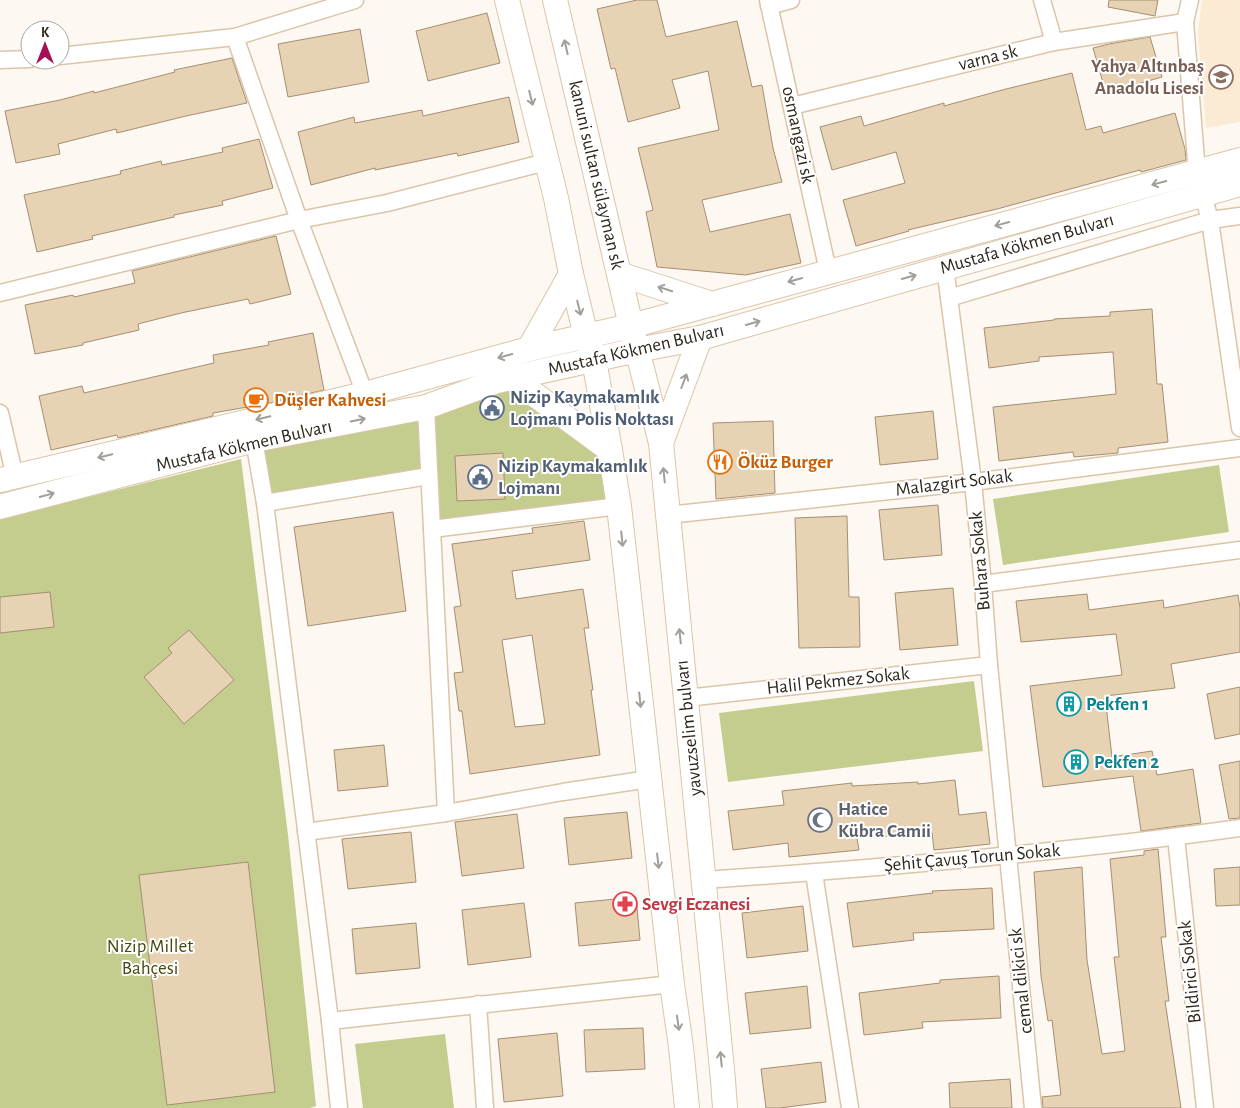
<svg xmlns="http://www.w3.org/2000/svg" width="1240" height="1108" viewBox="0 0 1240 1108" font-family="'Alegreya Sans',sans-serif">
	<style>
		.built { fill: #fbead4 }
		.green { fill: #c4cc8e }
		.building { fill: #e8d2b4; stroke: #a48f73; fill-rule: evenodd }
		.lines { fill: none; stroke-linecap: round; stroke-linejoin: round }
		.minor-casing { stroke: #dbc5a8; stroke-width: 19 }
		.secondary-casing { stroke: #dbc5a8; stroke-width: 26 }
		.minor { stroke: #fff; stroke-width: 16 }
		.secondary { stroke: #fff; stroke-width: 24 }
		.oneway { stroke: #a29e99 }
		.labels { text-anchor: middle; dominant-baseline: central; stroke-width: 4; stroke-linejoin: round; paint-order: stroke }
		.street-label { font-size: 19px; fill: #30271c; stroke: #fff }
		.education-label { font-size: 19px; font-weight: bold; fill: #785e54; stroke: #fff; text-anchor: end }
		.service-label { font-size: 19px; font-weight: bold; fill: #4e5e75; stroke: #fff; text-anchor: start }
		.food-label { font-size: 19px; font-weight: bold; fill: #c56008; stroke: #fff; text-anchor: start }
		.culture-label { font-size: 19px; font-weight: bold; fill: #0d838f; stroke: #fff; text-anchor: start }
		.worship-label { font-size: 19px; font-weight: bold; fill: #5b616d; stroke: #fff; text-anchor: start }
		.health-label { font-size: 19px; font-weight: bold; fill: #be3a42; stroke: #fff; text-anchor: start }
		.park-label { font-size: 19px; fill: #454b0f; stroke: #fff }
	</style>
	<rect width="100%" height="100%" fill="#fdf8f2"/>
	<path class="built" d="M1202,0H1240V122L1206,128L1198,33Z"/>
	<g class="green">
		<path d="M497,381L610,450L619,506L432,529L429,476L265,503L254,440Z"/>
		<path d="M241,459L288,835L316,1106L310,1108H0V519Z"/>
		<path d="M1219,465L1229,532L1003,565L993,499Z"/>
		<path d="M974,681L983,751L728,782L719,713Z"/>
		<path d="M445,1034L454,1108H363L355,1044Z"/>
	</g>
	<g class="building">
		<path d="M637,0H657L666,37L737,21L752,87L762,85L773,148L782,182L702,200L710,232L790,214L801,263L746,275L657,267L646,212L653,210L638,148L719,130L708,71L672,80L680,108L628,122L615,68L611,69L597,9Z"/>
		<path d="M1109,0H1158L1155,16L1108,7Z"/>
		<path d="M487,13L500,63L428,81L416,31Z"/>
		<path d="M360,29L369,82L288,97L278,44Z"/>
		<path d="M1150,37L1162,77L1106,93L1093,48L1109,44Z"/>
		<path d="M232,58L247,103L186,116L117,133L116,129L58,144L60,154L16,163L5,111L60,100L94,91V93L175,72L174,70Z"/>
		<path d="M1072,73L1086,130L1101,126L1103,133L1175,113L1185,149L1186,160L1141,172L1140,170L997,209L908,230L909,231L856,246L843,200L905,183L896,152L832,170L820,127L861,116L864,126L944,103V106L1006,89Z"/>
		<path d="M509,97L519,142L458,156L457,153L375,170V168L311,185L298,132L354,117L355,123L422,110L423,116Z"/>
		<path d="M259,139L273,188L222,201L223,205L174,215V217L92,236L93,239L37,252L24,195L121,174L120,171L161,161L162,165L223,152L222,148Z"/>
		<path d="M276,236L291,294L250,304L248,299L181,313L138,324L139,330L83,343V345L35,354L25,305L73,295L74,297L135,283L132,271Z"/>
		<path d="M1152,309L1157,384H1162L1168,442L1118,448V453L1074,457L1073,452L999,461L993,407L1116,394L1113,352L1039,357V361L989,368L984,328L1054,320V319L1110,316V312Z"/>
		<path d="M313,333L324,390L265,404L213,413V416L118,438L117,435L51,450L39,396L82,386L84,393L214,363L213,355L269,345L268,342Z"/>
		<path d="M933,411L938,459L880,465L875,417Z"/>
		<path d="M773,421L775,493L716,499L713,423Z"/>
		<path d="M503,453L505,499L457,501L455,456Z"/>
		<path d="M938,505L942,555L884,560L879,510Z"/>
		<path d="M393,512L406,611L308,626L294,527Z"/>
		<path d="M847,516L849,597H859L860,647L799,648L795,518Z"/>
		<path d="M584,521L590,560L512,571L516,599L583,589L589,628H584L593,690H591L600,755L470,774L462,711H459L454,673L463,672L454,607L461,606L452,544L533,533L532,528ZM532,635L545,724L515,727L502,640Z"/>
		<path d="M953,588L958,645L900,650L895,593Z"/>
		<path d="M50,592L54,627L0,633V597Z"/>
		<path d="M1087,594L1089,610L1163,600L1164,608L1238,595L1240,608V652L1171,664L1175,688L1105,696L1112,757L1152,751L1157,775L1193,769L1201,823L1141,831L1133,776L1043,787L1030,686L1122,675L1116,634L1021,642L1016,601Z"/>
		<path d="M189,630L234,680L184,724L144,677L172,653L168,648Z"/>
		<path d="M1240,687V734L1215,739L1207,694Z"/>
		<path d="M384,745L388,786L338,791L334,750Z"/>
		<path d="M1240,761V818L1229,819L1219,765Z"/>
		<path d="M955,780L959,815L986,812L990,844L934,850L932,833L857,838L859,850L789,857L788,843L733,850L728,811L784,805L782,791L852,783V786L918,782V784Z"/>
		<path d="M627,812L632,858L569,865L564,818Z"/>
		<path d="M517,814L524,868L462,876L455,822Z"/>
		<path d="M411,832L416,882L348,889L342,839Z"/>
		<path d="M1158,849L1166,937H1161L1169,1001H1165L1181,1108H1043L1042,1097L1061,1095L1052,1020L1048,1021L1041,976L1034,872L1082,867L1087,960L1102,1054L1125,1051L1114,957H1119L1110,859L1144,855V851Z"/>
		<path d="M248,862L275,1092L167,1105L139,875Z"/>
		<path d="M1240,867V905L1216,906L1214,869Z"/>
		<path d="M992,888L994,929L913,933L914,940L853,947L847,903L933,893L932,891Z"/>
		<path d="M636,897L640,940L579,946L575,903Z"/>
		<path d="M524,903L531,957L468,965L462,910Z"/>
		<path d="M803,906L808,951L747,958L742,913Z"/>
		<path d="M416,923L420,968L356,974L352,929Z"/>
		<path d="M999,976L1001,1018L922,1022L923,1028L864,1035L859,993L940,983V980Z"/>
		<path d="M807,986L811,1028L750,1034L745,993Z"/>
		<path d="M643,1028L645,1069L586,1072L584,1030Z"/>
		<path d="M557,1033L563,1096L504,1102L498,1039Z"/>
		<path d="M821,1062L826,1102L780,1108H766L761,1069Z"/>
		<path d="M1010,1079L1012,1108H950L949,1083Z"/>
	</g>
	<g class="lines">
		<g class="minor-casing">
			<g id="minor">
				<path d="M768,0L828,271"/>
				<path d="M1042,0L1054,42"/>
				<path d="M1190,0L1185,22L1197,173"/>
				<path d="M769,6L791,0"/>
				<path d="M235,37L299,220L365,394"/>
				<path d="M60,56L235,37L355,0"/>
				<path d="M0,60L30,59"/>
				<path d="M792,106L1054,42L1185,22"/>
				<path d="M1203,195L1210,220L1240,428"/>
				<path d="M945,267L973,482L983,584L989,665L1033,1108"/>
				<path d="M0,293L299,220L387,203L546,162"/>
				<path d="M949,298L1210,220L1240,216"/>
				<path d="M426,407L446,813"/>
				<path d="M0,413L15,477"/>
				<path d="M254,440L265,503L330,1021L339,1108"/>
				<path d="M265,503L429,476"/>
				<path d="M668,515L973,482L1240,448"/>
				<path d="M432,529L619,506"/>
				<path d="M983,584L1240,550"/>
				<path d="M686,698L989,665"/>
				<path d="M306,832L446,813L563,792L649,779"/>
				<path d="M1176,837L1205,1108"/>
				<path d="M814,873L850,1108"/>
				<path d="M704,880C883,868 1062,853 1240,828"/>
				<path d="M478,1004L485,1108"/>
				<path d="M330,1021L672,984"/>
			</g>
		</g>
		<g class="secondary-casing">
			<g id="secondary">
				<path d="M507,0L556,198L571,274L586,336L594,360L610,450L619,506L672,984L681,1047L687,1108"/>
				<path d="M555,0L631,326L661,443L723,1080L725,1108"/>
				<path d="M619,274L712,304"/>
				<path d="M529,349L571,274"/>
				<path d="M512,378L610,450"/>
				<path d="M661,443L700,338"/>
				<path d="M0,480L365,394L529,349L631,326L1240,160"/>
				<path d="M0,507L254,440L426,407L497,381L637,350L700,338L1240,184"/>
			</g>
		</g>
		<use href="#minor" class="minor"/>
		<use href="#secondary" class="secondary"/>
	</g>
	<defs><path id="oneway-shaft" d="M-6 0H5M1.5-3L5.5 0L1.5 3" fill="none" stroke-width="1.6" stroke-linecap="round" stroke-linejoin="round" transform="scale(1.25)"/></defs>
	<g class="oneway">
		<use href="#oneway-shaft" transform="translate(566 47) rotate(-103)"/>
		<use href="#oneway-shaft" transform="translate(531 98) rotate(76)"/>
		<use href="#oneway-shaft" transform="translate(1159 183) rotate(165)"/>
		<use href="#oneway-shaft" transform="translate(1002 224) rotate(165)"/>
		<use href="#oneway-shaft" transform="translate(909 277) rotate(-16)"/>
		<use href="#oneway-shaft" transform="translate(795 280) rotate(164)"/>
		<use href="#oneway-shaft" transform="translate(665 289) rotate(-162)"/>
		<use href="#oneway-shaft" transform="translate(579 308) rotate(76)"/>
		<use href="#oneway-shaft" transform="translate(753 323) rotate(-16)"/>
		<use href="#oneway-shaft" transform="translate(505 356) rotate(165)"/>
		<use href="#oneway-shaft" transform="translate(684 381) rotate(-69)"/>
		<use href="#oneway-shaft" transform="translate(263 418) rotate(167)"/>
		<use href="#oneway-shaft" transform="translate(358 420) rotate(-11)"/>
		<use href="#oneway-shaft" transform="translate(105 456) rotate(167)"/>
		<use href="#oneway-shaft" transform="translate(664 475) rotate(-96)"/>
		<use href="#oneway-shaft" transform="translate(47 495) rotate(-15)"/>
		<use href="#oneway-shaft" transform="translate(622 539) rotate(84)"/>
		<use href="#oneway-shaft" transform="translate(680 636) rotate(-96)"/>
		<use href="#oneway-shaft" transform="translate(640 700) rotate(84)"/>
		<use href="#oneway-shaft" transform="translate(658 861) rotate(83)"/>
		<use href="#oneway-shaft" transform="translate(678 1023) rotate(82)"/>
		<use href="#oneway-shaft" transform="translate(721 1059) rotate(-96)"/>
	</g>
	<defs>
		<g id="school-ring" transform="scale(1.25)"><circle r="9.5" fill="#fff" stroke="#8d6e63" stroke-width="1.5"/><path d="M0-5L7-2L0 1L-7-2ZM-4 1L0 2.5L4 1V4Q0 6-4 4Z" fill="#8d6e63"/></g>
		<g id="cafe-ring" transform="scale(1.25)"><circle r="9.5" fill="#fff" stroke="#e8710a" stroke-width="1.5"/><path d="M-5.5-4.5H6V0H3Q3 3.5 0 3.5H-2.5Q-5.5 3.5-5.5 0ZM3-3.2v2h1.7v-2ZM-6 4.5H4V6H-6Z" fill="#e8710a"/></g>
		<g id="civic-ring" transform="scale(1.25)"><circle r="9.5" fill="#fff" stroke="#5c6f8a" stroke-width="1.5"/><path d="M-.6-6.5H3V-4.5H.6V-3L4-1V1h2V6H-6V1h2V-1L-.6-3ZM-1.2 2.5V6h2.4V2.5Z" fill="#5c6f8a"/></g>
		<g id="restaurant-ring" transform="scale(1.25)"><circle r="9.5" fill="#fff" stroke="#e8710a" stroke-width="1.5"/><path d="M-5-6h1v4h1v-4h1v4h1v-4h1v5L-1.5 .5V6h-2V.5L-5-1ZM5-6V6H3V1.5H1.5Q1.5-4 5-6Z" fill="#e8710a"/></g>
		<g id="building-ring" transform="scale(1.25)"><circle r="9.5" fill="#fff" stroke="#0f9aa8" stroke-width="1.5"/><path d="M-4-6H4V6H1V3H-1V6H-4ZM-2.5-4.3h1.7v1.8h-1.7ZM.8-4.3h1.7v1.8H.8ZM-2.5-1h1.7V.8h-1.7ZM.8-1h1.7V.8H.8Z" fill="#0f9aa8"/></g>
		<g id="mosque-ring" transform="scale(1.25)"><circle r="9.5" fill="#fff" stroke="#6b7280" stroke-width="1.5"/><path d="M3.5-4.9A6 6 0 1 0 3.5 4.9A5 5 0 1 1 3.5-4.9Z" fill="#6b7280"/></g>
		<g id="pharmacy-ring" transform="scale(1.25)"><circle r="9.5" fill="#fff" stroke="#e0444e" stroke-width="1.5"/><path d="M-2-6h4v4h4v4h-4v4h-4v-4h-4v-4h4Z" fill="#e0444e"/></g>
	</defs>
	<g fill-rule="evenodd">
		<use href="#school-ring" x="1221" y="77"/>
		<use href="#cafe-ring" x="256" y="400"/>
		<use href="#civic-ring" x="492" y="408"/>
		<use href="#restaurant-ring" x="720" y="462"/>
		<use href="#civic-ring" x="480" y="477"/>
		<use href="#building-ring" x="1069" y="704"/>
		<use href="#building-ring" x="1076" y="762"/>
		<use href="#mosque-ring" x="820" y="820"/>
		<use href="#pharmacy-ring" x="625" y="904"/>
	</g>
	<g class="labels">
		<g class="street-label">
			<text transform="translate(988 58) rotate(-14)">varna sk</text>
			<text transform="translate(798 135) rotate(78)">osmangazi sk</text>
			<text transform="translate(596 175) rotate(77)">kanuni sultan sülayman sk</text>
			<text transform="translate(1027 244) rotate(-16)">Mustafa Kökmen Bulvarı</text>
			<text transform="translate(636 350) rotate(-13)">Mustafa Kökmen Bulvarı</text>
			<text transform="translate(244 446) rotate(-13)">Mustafa Kökmen Bulvarı</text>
			<text transform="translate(954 483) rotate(-7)">Malazgirt Sokak</text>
			<text transform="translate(980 561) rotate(-95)">Buhara Sokak</text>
			<text transform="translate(838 681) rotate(-6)">Halil Pekmez Sokak</text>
			<text transform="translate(689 728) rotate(-96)">yavuzselim bulvarı</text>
			<text transform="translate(972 858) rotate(-5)">Şehit Çavuş Torun Sokak</text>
			<text transform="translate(1190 972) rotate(-96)">Bildirici Sokak</text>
			<text transform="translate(1021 981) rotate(-96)">cemal dikici sk</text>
		</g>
		<g class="education-label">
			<text x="1204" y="66">Yahya Altınbaş<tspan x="1204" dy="22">Anadolu Lisesi</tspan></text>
		</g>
		<g class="service-label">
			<text x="510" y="397">Nizip Kaymakamlık<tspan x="510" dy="22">Lojmanı Polis Noktası</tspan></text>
			<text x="498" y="466">Nizip Kaymakamlık<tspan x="498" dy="22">Lojmanı</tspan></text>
		</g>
		<g class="food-label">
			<text x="274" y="400">Düşler Kahvesi</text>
			<text x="738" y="462">Öküz Burger</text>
		</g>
		<g class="culture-label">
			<text x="1086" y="704">Pekfen 1</text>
			<text x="1094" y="762">Pekfen 2</text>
		</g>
		<g class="worship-label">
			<text x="838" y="809">Hatice<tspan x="838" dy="22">Kübra Camii</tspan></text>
		</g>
		<g class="health-label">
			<text x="642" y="904">Sevgi Eczanesi</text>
		</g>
		<g class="park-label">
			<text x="150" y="946">Nizip Millet<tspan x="150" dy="22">Bahçesi</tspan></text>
		</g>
	</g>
	<g transform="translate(45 45)"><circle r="24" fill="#ffffff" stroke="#aca9a4"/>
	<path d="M0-4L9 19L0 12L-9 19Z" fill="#a41152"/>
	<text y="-8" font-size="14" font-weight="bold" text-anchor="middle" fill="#30271c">K</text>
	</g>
</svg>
